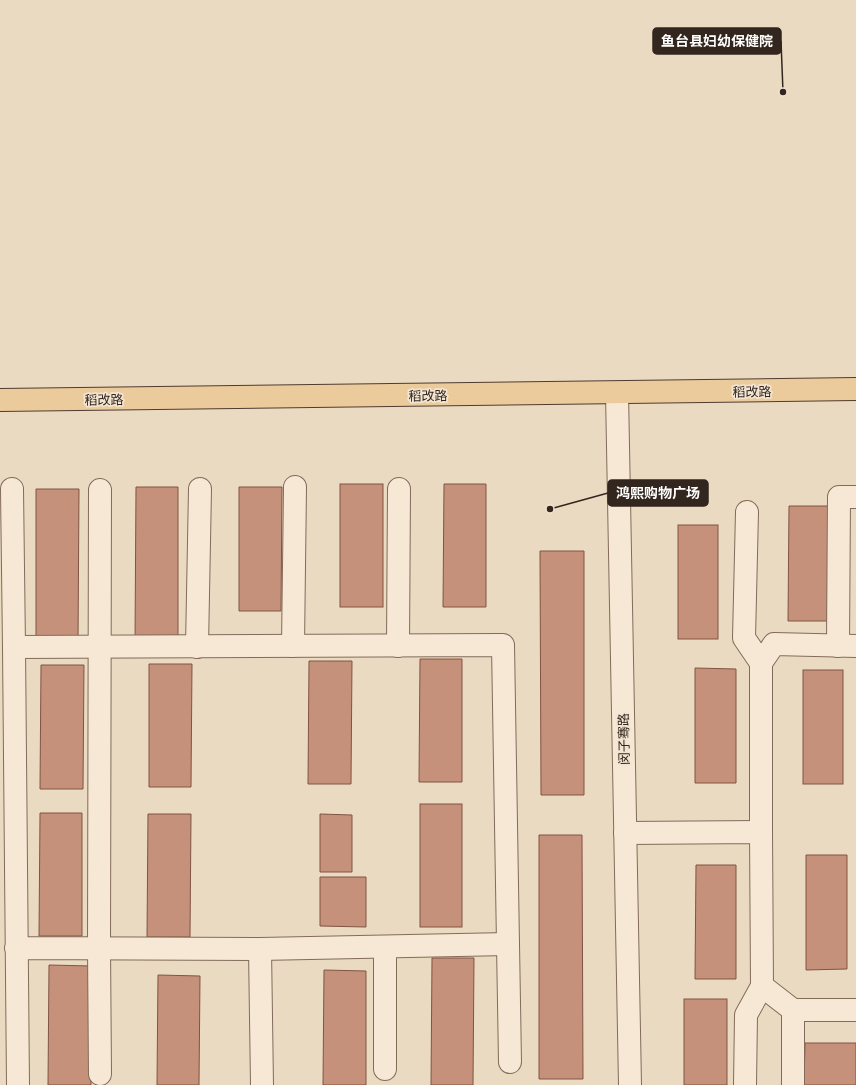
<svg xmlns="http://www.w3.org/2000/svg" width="856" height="1085" viewBox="0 0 856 1085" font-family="'Playfair Display','Noto Sans SC',serif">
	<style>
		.building { fill: #c5917b; stroke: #805442 }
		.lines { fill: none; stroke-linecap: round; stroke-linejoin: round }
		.minor-casing { stroke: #826b5b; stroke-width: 24 }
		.major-casing { stroke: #503b2f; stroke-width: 24 }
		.minor { stroke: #f6e8d4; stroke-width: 22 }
		.major { stroke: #ebca9c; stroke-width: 22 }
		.labels { text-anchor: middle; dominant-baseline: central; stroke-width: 3.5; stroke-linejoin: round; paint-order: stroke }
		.street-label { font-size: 13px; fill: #33261e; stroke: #f2e5d1 }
		.leader { fill: none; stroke: #33261e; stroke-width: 1.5 }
		.callout-dot { fill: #33261e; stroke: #f2e5d1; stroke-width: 1.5 }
		.callout { fill: #33261e; stroke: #33261e; stroke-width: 1.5 }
		.callout-label { font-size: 14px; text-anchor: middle; font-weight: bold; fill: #fff }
	</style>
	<rect width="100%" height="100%" fill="#eadac2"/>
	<g class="building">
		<rect x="340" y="484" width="43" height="123"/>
		<path d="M444,484H486V607H443Z"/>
		<path d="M136,487H178V643H135Z"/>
		<path d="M239,487H282L281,611H239Z"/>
		<path d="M36,489H79L78,645L36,644Z"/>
		<path d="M789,506H830L829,621H788Z"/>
		<rect x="678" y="525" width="40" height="114"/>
		<path d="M540,551H584V795H541Z"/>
		<path d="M420,659H462V782H419Z"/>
		<path d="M309,661H352L351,784H308Z"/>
		<path d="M149,664H192L191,787H149Z"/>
		<path d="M41,665H84L83,789H40Z"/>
		<path d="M695,668L736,669V783H695Z"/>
		<rect x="803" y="670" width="40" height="114"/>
		<rect x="420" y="804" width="42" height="123"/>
		<path d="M40,813H82V936H39Z"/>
		<path d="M148,814H191L190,937H147Z"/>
		<path d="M320,814L352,815V872H320Z"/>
		<path d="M539,835H582L583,1079H539Z"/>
		<path d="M806,855H847V969L806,970Z"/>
		<path d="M696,865H736V979H695Z"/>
		<path d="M320,877H366V927L320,926Z"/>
		<path d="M432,958H474L473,1085H431Z"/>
		<path d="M49,965L91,966V1085H48Z"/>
		<path d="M324,970L366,971V1085H323Z"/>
		<path d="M158,975L200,976L199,1085H157Z"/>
		<rect x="684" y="999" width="43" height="86"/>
		<path d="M805,1043H856V1085H804Z"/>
	</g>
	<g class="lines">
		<g class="minor-casing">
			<g id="minor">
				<path d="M617,393L630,1085"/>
				<path d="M12,489L14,647"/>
				<path d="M100,490L99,948L100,1074"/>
				<path d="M747,512L744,638L761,663"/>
				<path d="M293,646L295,487"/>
				<path d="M398,646L399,489"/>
				<path d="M838,646L839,497H856"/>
				<path d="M197,647L200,489"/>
				<path d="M761,832V663L774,644L856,646"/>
				<path d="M625,833L761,832L762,986L746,1015L745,1085"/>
				<path d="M508,944L510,1062"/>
				<path d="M16,948L260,949L508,944L503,645L14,647L18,1085"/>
				<path d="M260,949L262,1085"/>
				<path d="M762,986L793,1010V1085"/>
				<path d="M793,1010H856"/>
				<path d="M385,1069V947"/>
			</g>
		</g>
		<g class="major-casing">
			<path id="major" d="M0,400L856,389"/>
		</g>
		<use href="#minor" class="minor"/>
		<use href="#major" class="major"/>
	</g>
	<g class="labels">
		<g class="street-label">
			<text transform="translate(752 391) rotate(-1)">稻改路</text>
			<text transform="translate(428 395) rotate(-1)">稻改路</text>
			<text transform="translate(104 399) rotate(-1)">稻改路</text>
			<text transform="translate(623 739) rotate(-91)">闵子骞路</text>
		</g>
	</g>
	<path class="leader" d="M783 92L781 41M550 509L608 493"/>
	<g class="callout-dot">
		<circle cx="783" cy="92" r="4"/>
		<circle cx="550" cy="509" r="4"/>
	</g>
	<g class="callout">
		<rect x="653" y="28" width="128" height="26" rx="4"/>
		<rect x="608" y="480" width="100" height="26" rx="4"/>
	</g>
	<g class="callout-label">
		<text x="717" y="46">鱼台县妇幼保健院</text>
		<text x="658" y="498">鸿熙购物广场</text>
	</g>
</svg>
